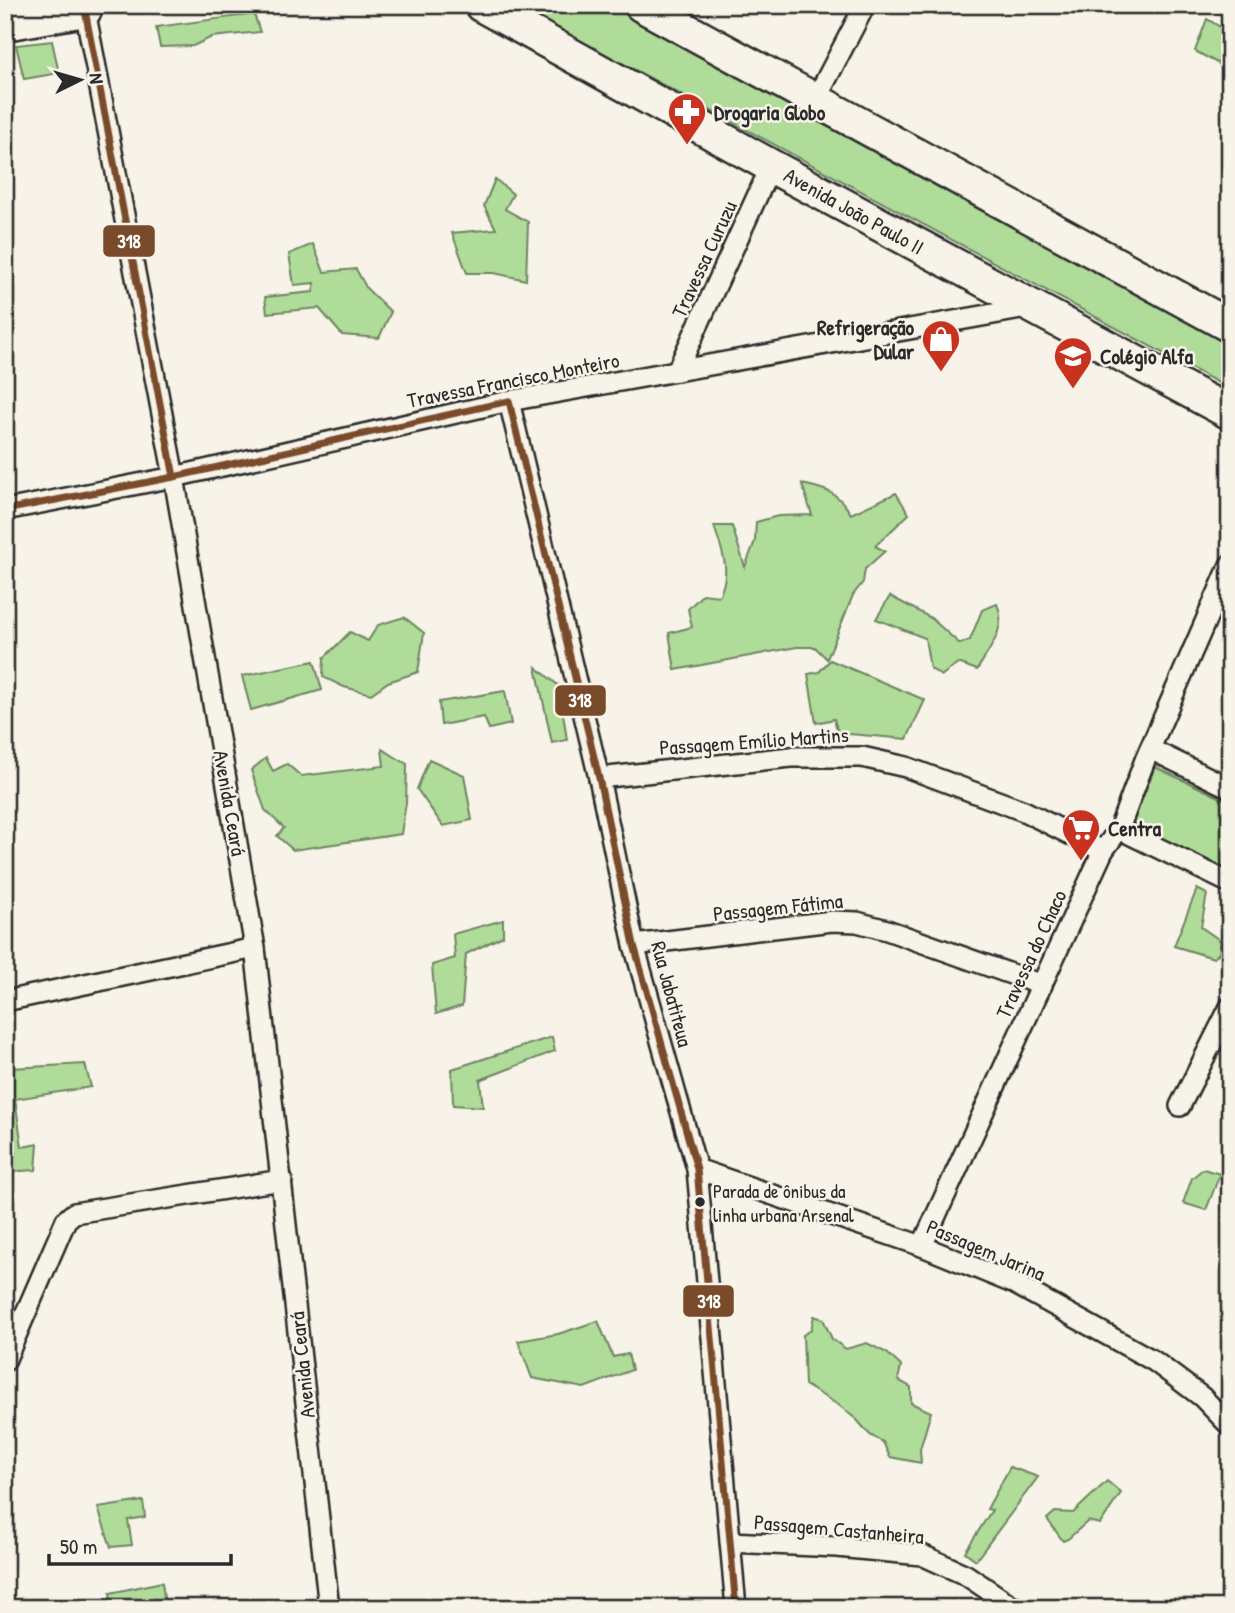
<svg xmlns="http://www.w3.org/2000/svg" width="1235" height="1613" viewBox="0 0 1235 1613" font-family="'Patrick Hand',sans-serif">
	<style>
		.green { fill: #b0dc9a; stroke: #6e8462; stroke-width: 2 }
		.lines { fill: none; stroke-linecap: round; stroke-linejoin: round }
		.street-casing { stroke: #2b2b2b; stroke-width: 24 }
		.primary-casing { stroke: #2b2b2b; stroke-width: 37 }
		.street { stroke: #f7f3e8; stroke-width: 19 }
		.primary { stroke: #f7f3e8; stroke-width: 32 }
		.bus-1-casing { stroke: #f7f3e8; stroke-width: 12 }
		.bus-1 { stroke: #7a4b2a; stroke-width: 7 }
		.bus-dot { fill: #2b2b2b; stroke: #f7f3e8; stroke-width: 2.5 }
		.labels { text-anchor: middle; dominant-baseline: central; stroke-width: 5; stroke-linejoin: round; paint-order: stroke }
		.bus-label { font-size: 19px; fill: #2b2b2b; stroke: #f7f3e8; text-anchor: start }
		.poi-label { font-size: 21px; font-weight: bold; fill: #2b2b2b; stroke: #f7f3e8; text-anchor: start }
		.street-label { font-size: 21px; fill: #2b2b2b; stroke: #f7f3e8 }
		.line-badge { stroke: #f7f3e8; stroke-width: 2.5 }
		.badge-label { font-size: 19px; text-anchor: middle; font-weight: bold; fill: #fff }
	</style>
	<rect width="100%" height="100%" fill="#f7f3e8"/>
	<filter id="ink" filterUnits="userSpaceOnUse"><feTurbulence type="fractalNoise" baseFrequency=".0143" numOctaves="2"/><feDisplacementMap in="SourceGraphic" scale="14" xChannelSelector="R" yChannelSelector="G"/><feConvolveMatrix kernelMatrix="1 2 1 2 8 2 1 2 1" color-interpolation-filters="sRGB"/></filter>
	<g filter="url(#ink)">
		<g class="green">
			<path d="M514,5H632L1230,330V389Z"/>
			<path d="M1230,8V70L1195,51L1207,19L1222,28Z"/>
			<path d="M254,14L260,32L212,37L193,46L160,47L156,27Z"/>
			<path d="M52,41L59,73L24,79L16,45Z"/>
			<path d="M495,179L513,194L505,209L528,222L526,280L494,273H467L452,233L496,229L484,206Z"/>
			<path d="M313,244L324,272L356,269L367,289L391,312L379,338L342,335L319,308L267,313L265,297L313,292L315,283L294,285L289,254Z"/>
			<path d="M802,484C826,489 838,492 851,514L896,493L909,514L875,546L885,551L865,569L863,582L853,595L827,659L815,647H797L675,670L669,633L692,627L688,609L703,594L719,596C732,571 722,551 714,526H732L745,567L755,541L756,522L778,516L812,515Z"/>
			<path d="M890,596L931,618L960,644L970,640L982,610L997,604C1008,627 989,650 977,670L958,663L941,676L930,668L925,638L876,619Z"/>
			<path d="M404,617L424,633L418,672L388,682L371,694L344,687L323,677L324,658L350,632L368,641L378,625Z"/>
			<path d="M830,660L925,700L907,739L838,733L834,719L816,723L808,674L819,672Z"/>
			<path d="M314,661L322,690L251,710L242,676Z"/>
			<path d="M536,667L559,686L567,740L552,743Z"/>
			<path d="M505,691L511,724L489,729L484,717L441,725L439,702Z"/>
			<path d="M382,749L407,764L406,803L401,834L293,850L277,836L284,828L265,810L251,770L266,758L273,771L287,764L301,776L384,766Z"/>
			<path d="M429,759L464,775L472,820L443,826L417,789Z"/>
			<path d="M1155,767L1230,802V871L1131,825Z"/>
			<path d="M1197,889L1207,894L1201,927L1221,941L1219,953L1214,958L1174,946Z"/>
			<path d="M503,920V936L466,954L462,1006L436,1014L432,965L455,958L453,934Z"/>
			<path d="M8,1023L11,1068L85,1064L91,1087L15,1099L22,1147L38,1144L36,1170L5,1172V1024Z"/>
			<path d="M552,1037L555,1051L480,1080L483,1107L453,1105L452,1069Z"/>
			<path d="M1203,1169L1220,1174L1206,1210L1183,1203L1192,1178Z"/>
			<path d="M814,1316L823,1319L832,1339L846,1349L867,1343L887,1353L901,1366L898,1380L911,1387V1403L931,1412L920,1449L921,1463L890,1457L883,1442L870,1435L857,1420L840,1406L805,1385L803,1335L811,1330Z"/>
			<path d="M598,1321L613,1357L628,1354L632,1370L584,1388L532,1378L518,1341L558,1334Z"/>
			<path d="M1010,1467L1038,1477L976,1560L965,1552L992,1510L987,1509Z"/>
			<path d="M1107,1481L1121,1493L1100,1524L1088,1521L1068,1539L1063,1541L1047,1519L1055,1512L1073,1513Z"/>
			<path d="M143,1501L145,1517L128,1520L132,1545L111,1547L98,1508Z"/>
			<path d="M162,1582L164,1598L155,1603L156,1608H112L110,1593Z"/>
		</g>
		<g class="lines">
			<g class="street-casing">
				<g id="street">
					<path d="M85,10L174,477L255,948L329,1608"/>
					<path d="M815,101L865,5"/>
					<path d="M677,371L771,166"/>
					<path d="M509,401L599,778L634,945L697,1169L736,1608"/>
					<path d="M5,510L174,477L509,401L1032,307"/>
					<path d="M1150,749L1230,788"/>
					<path d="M599,778L791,757H862L906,767L1024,811L1103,851"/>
					<path d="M1119,829L1230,883"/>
					<path d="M634,945L832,921L857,922L887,930L1042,985"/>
					<path d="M5,1001L255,948"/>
					<path d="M1180,1106L1230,1007"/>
					<path d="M697,1169L922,1246L1015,1284L1154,1361L1202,1397L1230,1426"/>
					<path d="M922,1246L1103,851L1119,829L1145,760L1230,565"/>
					<path d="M5,1361L66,1220L74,1213L282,1180"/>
					<path d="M730,1542L837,1547L922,1555L966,1575L1015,1608"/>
				</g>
			</g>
			<g class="primary-casing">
				<g id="primary">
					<path d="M481,5L771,166L1230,413"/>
					<path d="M641,5L1230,326"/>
					<path d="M5,24L85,10L84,5"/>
				</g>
			</g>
			<use href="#street" class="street"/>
			<use href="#primary" class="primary"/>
			<g class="bus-1-casing">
				<g id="bus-1">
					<path d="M84,5L174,477"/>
					<path d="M509,401L599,778L634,945L697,1169L736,1608"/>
					<path d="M5,510L174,477L509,401"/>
				</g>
			</g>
			<use href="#bus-1" class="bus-1"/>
		</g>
	</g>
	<defs>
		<g id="pharmacy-pin" transform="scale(2.0125)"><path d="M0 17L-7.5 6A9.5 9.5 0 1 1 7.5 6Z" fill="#c8321e" stroke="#f7f3e8"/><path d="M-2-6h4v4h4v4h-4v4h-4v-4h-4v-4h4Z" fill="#fff"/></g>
		<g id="shop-pin" transform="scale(2.0125)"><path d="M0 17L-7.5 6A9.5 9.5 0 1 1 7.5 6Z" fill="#c8321e" stroke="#f7f3e8"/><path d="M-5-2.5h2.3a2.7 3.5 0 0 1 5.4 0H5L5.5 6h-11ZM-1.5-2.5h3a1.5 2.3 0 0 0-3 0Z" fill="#fff"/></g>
		<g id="school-pin" transform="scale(2.0125)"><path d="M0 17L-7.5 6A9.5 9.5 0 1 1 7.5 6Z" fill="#c8321e" stroke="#f7f3e8"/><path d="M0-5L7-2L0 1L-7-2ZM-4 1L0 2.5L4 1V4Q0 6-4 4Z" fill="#fff"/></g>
		<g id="supermarket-pin" transform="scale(2.0125)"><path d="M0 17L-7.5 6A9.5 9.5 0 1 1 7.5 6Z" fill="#c8321e" stroke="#f7f3e8"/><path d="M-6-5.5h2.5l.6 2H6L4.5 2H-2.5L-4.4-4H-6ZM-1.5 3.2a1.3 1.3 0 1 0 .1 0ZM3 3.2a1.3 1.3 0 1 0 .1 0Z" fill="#fff"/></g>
	</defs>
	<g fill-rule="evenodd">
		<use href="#pharmacy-pin" x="687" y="112"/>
		<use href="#shop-pin" x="941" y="339"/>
		<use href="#school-pin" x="1073" y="356"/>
		<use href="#supermarket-pin" x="1081" y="828"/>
	</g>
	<circle class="bus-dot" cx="700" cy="1202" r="6"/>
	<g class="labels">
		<g class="bus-label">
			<text x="713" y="1191">Parada de ônibus da<tspan x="713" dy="24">linha urbana Arsenal</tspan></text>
		</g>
		<g class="poi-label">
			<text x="714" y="112">Drogaria Globo</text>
			<text x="914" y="327" text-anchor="end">Refrigeração<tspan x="914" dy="24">Dular</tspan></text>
			<text x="1100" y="356">Colégio Alfa</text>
			<text x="1108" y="828">Centra</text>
		</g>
		<g class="street-label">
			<text transform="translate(854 211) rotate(29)">Avenida João Paulo II</text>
			<text transform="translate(704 259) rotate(-65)">Travessa Curuzu</text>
			<text transform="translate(513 380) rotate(-11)">Travessa Francisco Monteiro</text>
			<text transform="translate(754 741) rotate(-4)">Passagem Emílio Martins</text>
			<text transform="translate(230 803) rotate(80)">Avenida Ceará</text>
			<text transform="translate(778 907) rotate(-6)">Passagem Fátima</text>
			<text transform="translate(1031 954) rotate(-65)">Travessa do Chaco</text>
			<text transform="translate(672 994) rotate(75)">Rua Jabatiteua</text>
			<text transform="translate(986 1250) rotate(23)">Passagem Jarina</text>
			<text transform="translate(302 1365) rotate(-96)">Avenida Ceará</text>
			<text transform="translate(839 1529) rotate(5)">Passagem Castanheira</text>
		</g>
	</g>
	<g class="line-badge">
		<rect x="102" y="224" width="54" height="34" rx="7" fill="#7a4b2a"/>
		<rect x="554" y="684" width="53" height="33" rx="7" fill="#7a4b2a"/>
		<rect x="682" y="1284" width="53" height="34" rx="7" fill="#7a4b2a"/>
	</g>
	<g class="badge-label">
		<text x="129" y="248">318</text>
		<text x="580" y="707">318</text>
		<text x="709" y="1308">318</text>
	</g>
	<rect width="1235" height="1613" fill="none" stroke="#f7f3e8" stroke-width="28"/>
	<rect x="14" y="14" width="1207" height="1585" fill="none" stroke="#2b2b2b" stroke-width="2.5" filter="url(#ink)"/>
	<g transform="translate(80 80) rotate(85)" stroke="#f7f3e8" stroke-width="5" paint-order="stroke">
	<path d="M0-5L12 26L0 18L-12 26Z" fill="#2b2b2b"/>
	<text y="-10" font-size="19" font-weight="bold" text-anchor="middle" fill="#2b2b2b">N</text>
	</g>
	<path d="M49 1554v10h182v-10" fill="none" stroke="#2b2b2b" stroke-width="3.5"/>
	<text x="60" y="1554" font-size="21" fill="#2b2b2b" stroke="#f7f3e8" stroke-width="5" paint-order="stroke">50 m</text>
</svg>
